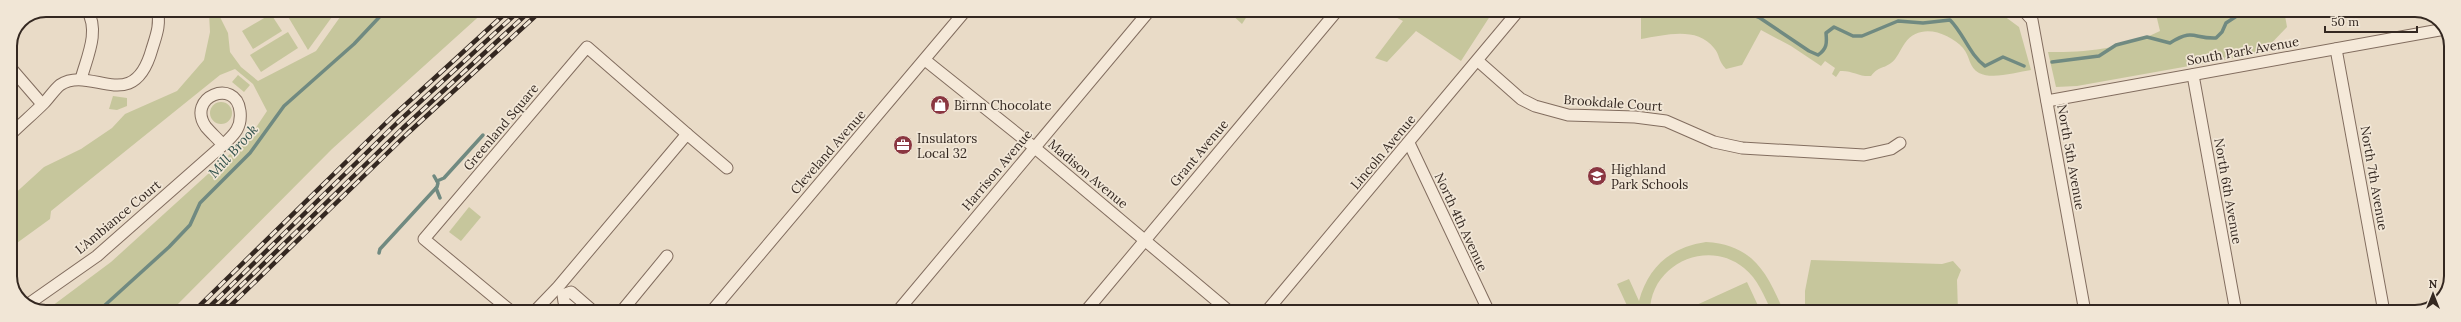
<svg xmlns="http://www.w3.org/2000/svg" width="2461" height="322" viewBox="0 0 2461 322" font-family="Lora,serif">
	<style>
		.green { fill: #c6c69c }
		.lines { fill: none; stroke-linecap: round; stroke-linejoin: round }
		.stream { stroke: #708a81; stroke-width: 3.5 }
		.street-casing { stroke: #826d5f; stroke-width: 13 }
		.street { stroke: #f5e9d9; stroke-width: 11 }
		.rail-casing { stroke: #342821; stroke-width: 4.5 }
		.rail { stroke: #f1e6d6; stroke-width: 3; stroke-dasharray: 9; stroke-linecap: butt }
		.labels { text-anchor: middle; dominant-baseline: central; stroke-width: 3.5; stroke-linejoin: round; paint-order: stroke }
		.street-label { font-size: 13px; fill: #342821; stroke: #f1e6d6 }
		.poi-label { font-size: 13px; fill: #342821; stroke: #f1e6d6; text-anchor: start }
		.water-label { font-size: 14px; font-style: italic; fill: #32524c; stroke: #f1e6d6 }
		.rim { fill: none; stroke: #342821; stroke-width: 2 }
	</style>
	<rect width="100%" height="100%" fill="#e9dbc7"/>
	<g class="green">
		<path d="M284,10H337L308,50Z"/>
		<path d="M345,10H486L332,149L170,312H44L111,262L251,135L267,111L253,84L235,69L220,75L51,211L50,219L10,248V198L44,167L81,149L112,128L125,114L177,91L204,60L210,32L209,13H218L228,33L230,52L241,67L258,81L316,51Z"/>
		<path d="M1227,10H1251L1242,24Z"/>
		<path d="M1382,10H1494L1461,61L1416,31L1387,62L1375,58L1403,21Z"/>
		<path d="M1540,10H1582L1540,16Z"/>
		<path d="M1641,10H1996L2019,27L2031,70C2016,72 1993,80 1979,73C1969,68 1970,56 1963,48C1949,33 1920,22 1905,43C1901,48 1897,59 1891,63C1883,69 1879,66 1871,76C1859,77 1852,70 1840,71L1836,77L1832,74L1835,68L1825,61L1821,66L1791,46L1761,30L1742,65L1726,69C1718,61 1720,55 1714,48C1697,26 1665,35 1641,39Z"/>
		<path d="M2155,10H2284L2287,27L2262,53L2077,86L2056,87L2048,52C2086,53 2126,48 2160,31Z"/>
		<path d="M271,14L282,31L253,49L242,31Z"/>
		<path d="M288,32L298,48L261,72L250,55Z"/>
		<path d="M238,75L250,85L244,92L232,82Z"/>
		<path d="M113,96L127,98V106L117,110L109,109Z"/>
		<circle cx="221" cy="113" r="11"/>
		<path d="M469,207L481,217L461,241L449,232Z"/>
		<path d="M1706,242C1754,245 1767,273 1784,312H1772C1764,296 1758,279 1744,268C1708,238 1650,264 1650,312H1630L1617,284L1629,279L1639,301C1648,267 1671,247 1706,242Z"/>
		<path d="M1811,260L1942,264L1953,261L1961,270L1957,280L1958,312H1805V291Z"/>
		<path d="M1747,282L1761,312H1681Z"/>
	</g>
	<g class="lines">
		<g class="stream">
			<path d="M1741,10L1760,18L1809,51L1818,55C1827,49 1827,43 1826,33L1834,27L1853,36H1862L1898,21L1923,23L1950,20C1964,34 1969,54 1985,66L2003,57L2024,66"/>
			<path d="M2052,62L2099,56L2116,45L2147,37L2170,43C2194,28 2193,39 2216,38L2222,32L2226,23L2246,10"/>
			<path d="M437,181L444,178L483,135"/>
			<path d="M436,188L440,198"/>
			<path d="M379,253L380,249L437,187L438,183L434,176"/>
			<path d="M101,312L104,306L169,247L190,225L200,203L250,153L284,106L354,44L386,10"/>
		</g>
		<g class="street-casing">
			<g id="street">
				<path d="M2023,10L2032,20L2085,312"/>
				<path d="M2336,49L2384,312"/>
				<path d="M925,60L1035,148L1230,312"/>
				<path d="M1478,61L1521,99L1535,106L1568,115L1635,117L1666,121L1714,142L1742,148L1864,155L1891,149L1900,143"/>
				<path d="M10,67L42,104"/>
				<path d="M2193,75L2236,312"/>
				<path d="M81,79C87,57 100,31 87,10"/>
				<path d="M2047,101L2445,29"/>
				<path d="M10,135C21,124 33,114 44,103C49,98 54,90 60,85C91,64 133,117 152,49C156,36 161,24 157,10"/>
				<path d="M1409,143L1489,312"/>
				<path d="M27,305L97,256L223,145C235,134 242,127 240,111C236,77 185,97 206,127C211,133 218,139 223,145"/>
				<path d="M512,312L424,239L587,47L687,134"/>
				<path d="M534,312L558,287L687,134L727,168"/>
				<path d="M576,312L564,302L563,295L571,292L594,312"/>
				<path d="M621,312L667,256"/>
				<path d="M711,312L966,10"/>
				<path d="M897,312L1150,10"/>
				<path d="M1085,312L1336,12"/>
				<path d="M1266,312L1519,10"/>
			</g>
		</g>
		<use href="#street" class="street"/>
		<g class="rail-casing">
			<g id="rail">
				<path d="M193,312L392,117L509,10"/>
				<path d="M204,312L398,122L520,10"/>
				<path d="M214,312L403,128L531,10"/>
				<path d="M224,312L408,133L542,10"/>
			</g>
		</g>
		<use href="#rail" class="rail"/>
	</g>
	<defs>
		<g id="shop-disc" transform="scale(1)"><circle r="9.5" fill="#8a3641" stroke="#f1e6d6"/><path d="M-5-2.5h2.3a2.7 3.5 0 0 1 5.4 0H5L5.5 6h-11ZM-1.5-2.5h3a1.5 2.3 0 0 0-3 0Z" fill="#fff"/></g>
		<g id="office-disc" transform="scale(1)"><circle r="9.5" fill="#8a3641" stroke="#f1e6d6"/><path d="M-6-3h4V-5.5h4V-3h4V5H-6ZM-1-4.5V-3h2v-1.5ZM-6 0V1H6V0Z" fill="#fff"/></g>
		<g id="school-disc" transform="scale(1)"><circle r="9.5" fill="#8a3641" stroke="#f1e6d6"/><path d="M0-5L7-2L0 1L-7-2ZM-4 1L0 2.5L4 1V4Q0 6-4 4Z" fill="#fff"/></g>
	</defs>
	<g fill-rule="evenodd">
		<use href="#shop-disc" x="940" y="105"/>
		<use href="#office-disc" x="903" y="145"/>
		<use href="#school-disc" x="1597" y="176"/>
	</g>
	<g class="labels">
		<g class="street-label">
			<text transform="translate(2243 51) rotate(-10)">South Park Avenue</text>
			<text transform="translate(1613 103) rotate(4)">Brookdale Court</text>
			<text transform="translate(501 127) rotate(-50)">Greenland Square</text>
			<text transform="translate(828 152) rotate(-49)">Cleveland Avenue</text>
			<text transform="translate(1383 152) rotate(-50)">Lincoln Avenue</text>
			<text transform="translate(1199 153) rotate(-50)">Grant Avenue</text>
			<text transform="translate(2071 157) rotate(80)">North 5th Avenue</text>
			<text transform="translate(997 170) rotate(-50)">Harrison Avenue</text>
			<text transform="translate(1088 174) rotate(40)">Madison Avenue</text>
			<text transform="translate(2374 178) rotate(80)">North 7th Avenue</text>
			<text transform="translate(2228 191) rotate(80)">North 6th Avenue</text>
			<text transform="translate(118 217) rotate(-40)">L'Ambiance Court</text>
			<text transform="translate(1461 222) rotate(65)">North 4th Avenue</text>
		</g>
		<g class="poi-label">
			<text x="954" y="105">Birnn Chocolate</text>
			<text x="917" y="138">Insulators<tspan x="917" dy="15">Local 32</tspan></text>
			<text x="1611" y="169">Highland<tspan x="1611" dy="15">Park Schools</tspan></text>
		</g>
		<g class="water-label">
			<text transform="translate(233 151) rotate(-48)">Mill Brook</text>
		</g>
	</g>
	<path d="M0 0H2461V322H0ZM46 17H2415A29 29 0 0 1 2444 46V276A29 29 0 0 1 2415 305H46A29 29 0 0 1 17 276V46A29 29 0 0 1 46 17Z" fill="#f1e6d6" fill-rule="evenodd"/>
	<path class="rim" d="M46 17H2415A29 29 0 0 1 2444 46V276A29 29 0 0 1 2415 305H46A29 29 0 0 1 17 276V46A29 29 0 0 1 46 17Z"/>
	<g transform="translate(2433 294)" stroke="#f1e6d6" stroke-width="3" paint-order="stroke">
	<path d="M0-3L7 15L0 10L-7 15Z" fill="#342821"/>
	<text y="-6" font-size="11" font-weight="bold" text-anchor="middle" fill="#342821">N</text>
	</g>
	<path d="M2325 26v6h92v-6" fill="none" stroke="#342821" stroke-width="2"/>
	<text x="2331" y="26" font-size="12" fill="#342821" stroke="#f1e6d6" stroke-width="3" paint-order="stroke">50 m</text>
</svg>
